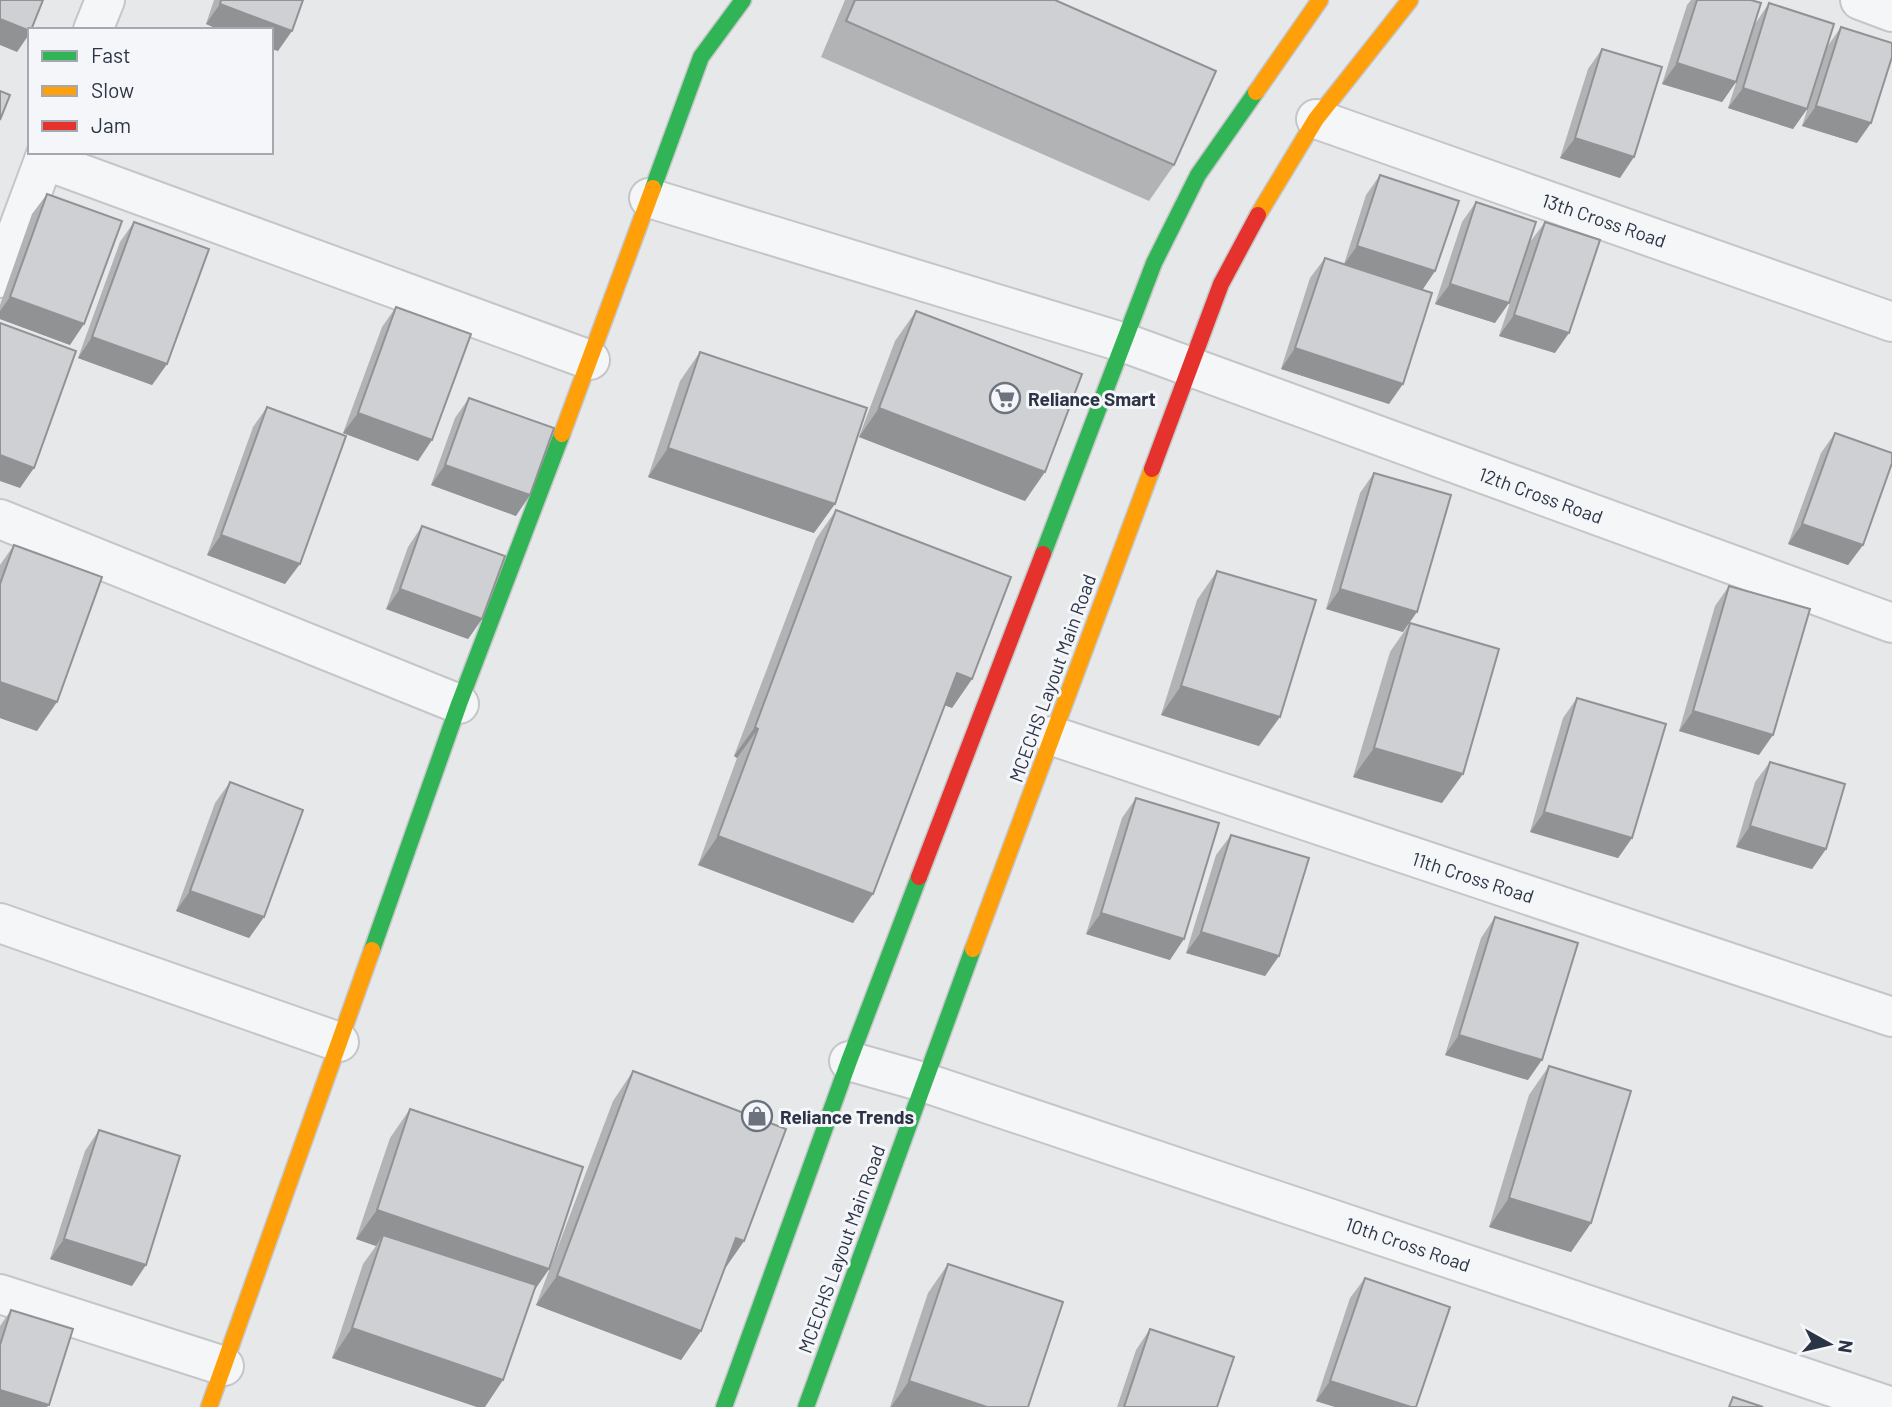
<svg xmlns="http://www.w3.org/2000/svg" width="1892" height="1407" viewBox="0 0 1892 1407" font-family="Barlow,sans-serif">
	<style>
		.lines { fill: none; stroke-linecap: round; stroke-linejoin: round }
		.street-casing { stroke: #c4c6c8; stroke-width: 42 }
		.fast-casing { stroke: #c4c6c8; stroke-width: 19 }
		.slow-casing { stroke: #c4c6c8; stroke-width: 19 }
		.jam-casing { stroke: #c4c6c8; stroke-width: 19 }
		.street { stroke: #f5f6f7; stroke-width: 38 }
		.fast { stroke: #30b455; stroke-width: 16 }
		.slow { stroke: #ff9f0a; stroke-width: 16 }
		.jam { stroke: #e5322d; stroke-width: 16 }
		.wall { fill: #b1b3b5 }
		.shaded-wall { fill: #909294 }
		.building { fill: #ced0d3; stroke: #909294; stroke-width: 2 }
		.labels { text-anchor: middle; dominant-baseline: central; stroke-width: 6; stroke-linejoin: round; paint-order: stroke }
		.street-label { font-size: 19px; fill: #2b3445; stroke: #f4f6f9 }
		.poi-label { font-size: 19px; font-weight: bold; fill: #2b3445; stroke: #f4f6f9; text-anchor: start }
	</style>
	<rect width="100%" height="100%" fill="#e6e8ea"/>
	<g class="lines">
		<g class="street-casing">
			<g id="street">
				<path d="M1860,0L1892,12"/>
				<path d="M93,30L105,0"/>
				<path d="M1316,119L1892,322"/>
				<path d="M44,160L590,360"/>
				<path d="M649,198L1125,343L1892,623"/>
				<path d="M0,278L47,152"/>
				<path d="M0,519L459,704"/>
				<path d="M1053,736L1892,1017"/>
				<path d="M0,923L339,1042"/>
				<path d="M849,1061L923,1082L1892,1407"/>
				<path d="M0,1294L224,1366"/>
			</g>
		</g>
		<g class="fast-casing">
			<g id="fast">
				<path d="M653,188L701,57L743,0"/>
				<path d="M1043,554L1154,263L1198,175L1256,92"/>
				<path d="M372,950L459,704L562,434"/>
				<path d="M724,1407L849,1061L919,877"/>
				<path d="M806,1407L973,949"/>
			</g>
		</g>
		<g class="slow-casing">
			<g id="slow">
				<path d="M1256,92L1320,0"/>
				<path d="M1258,215L1316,119L1410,0"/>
				<path d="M562,434L653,188"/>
				<path d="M973,949L1152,469"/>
				<path d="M209,1407L372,950"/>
			</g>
		</g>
		<g class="jam-casing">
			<g id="jam">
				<path d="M1152,469L1221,284L1258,215"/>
				<path d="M919,877L1043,554"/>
			</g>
		</g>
		<use href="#street" class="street"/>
		<use href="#fast" class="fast"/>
		<use href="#slow" class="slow"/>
		<use href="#jam" class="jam"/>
	</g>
	<g class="wall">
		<path d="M214,0H303L278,51L271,30H220L206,24Z"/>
		<path d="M845,0H1055L1174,165L1149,201L821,57Z"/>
		<path d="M1691,0H1751L1736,82L1722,102L1662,84L1687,5Z"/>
		<path d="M1769,3L1807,109L1793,129L1728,108L1755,24Z"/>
		<path d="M1841,27L1857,143L1802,126L1827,47Z"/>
		<path d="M1602,49L1620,178L1560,158L1588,69Z"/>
		<path d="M1380,175L1435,271L1422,290L1389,404L1281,369L1310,278L1325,258L1344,264L1366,195Z"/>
		<path d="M47,194L70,345L0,319V305L32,214Z"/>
		<path d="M1476,202L1495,323L1435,304L1462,222Z"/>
		<path d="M134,222L167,364L152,385L78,358L120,242Z"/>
		<path d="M1545,222L1555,353L1499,336L1530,242Z"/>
		<path d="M396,307L418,461L343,433L382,327Z"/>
		<path d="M916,311L1025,501L859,437L895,341Z"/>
		<path d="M700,352L814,533L648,477L680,381Z"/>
		<path d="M469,398L516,516L431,485L455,418Z"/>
		<path d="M267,407L285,584L207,555L253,427Z"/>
		<path d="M1835,433L1863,545L1848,565L1788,544L1821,453Z"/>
		<path d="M1374,473L1403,632L1326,609L1360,493Z"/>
		<path d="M836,510L972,679L952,708L945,705L853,923L698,865L737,758L734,756L816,539Z"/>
		<path d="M422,526L482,619L468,639L386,609L408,547Z"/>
		<path d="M14,545L37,731L0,718V565Z"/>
		<path d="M1217,571L1259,746L1161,715L1197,600Z"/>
		<path d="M1729,586L1759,755L1679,731L1715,606Z"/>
		<path d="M1410,623L1442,803L1353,777L1390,652Z"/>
		<path d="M1577,698L1632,838L1618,858L1530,832L1563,718Z"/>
		<path d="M1770,762L1826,849L1812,869L1736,847L1755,782Z"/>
		<path d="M230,782L264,917L249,938L176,911L215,803Z"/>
		<path d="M1136,798L1170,960L1086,934L1122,818Z"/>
		<path d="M1231,835L1279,956L1265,976L1186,953L1216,855Z"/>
		<path d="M1495,917L1528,1080L1445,1055L1481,938Z"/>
		<path d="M1549,1066L1591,1223L1571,1252L1489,1227L1529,1095Z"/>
		<path d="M633,1071L744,1241L724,1269L701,1331L681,1360L536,1305L613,1101Z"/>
		<path d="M410,1109L549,1269L534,1291L485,1407H477L332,1358L363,1264L376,1246L356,1239L390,1138Z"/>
		<path d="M99,1130L132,1286L50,1259L85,1151Z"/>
		<path d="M948,1264L1028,1407H890L928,1293Z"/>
		<path d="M1365,1278L1416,1407H1335L1316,1401L1350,1298Z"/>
		<path d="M11,1310L0,1407V1326Z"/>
		<path d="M1150,1329L1217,1407H1117L1136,1350Z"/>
	</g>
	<g class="shaded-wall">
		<path d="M220,4L292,31L278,51L271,49V30H220L206,24Z"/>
		<path d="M0,19L30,31V33L17,52L0,45Z"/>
		<path d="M1677,63L1736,82L1722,102L1662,84Z"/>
		<path d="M1743,88L1807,109L1793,129L1728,108Z"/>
		<path d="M1816,106L1871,123L1857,143L1802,126Z"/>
		<path d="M1575,138L1634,157L1620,178L1560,158Z"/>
		<path d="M1357,246L1435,271L1421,292L1343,266Z"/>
		<path d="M1450,284L1509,303L1495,323L1435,304Z"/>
		<path d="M10,297L84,324L70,345L0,319V311Z"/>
		<path d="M1514,315L1569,333L1555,353L1499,336Z"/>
		<path d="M92,337L167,364L152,385L78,358Z"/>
		<path d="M1295,348L1403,384L1389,404L1281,369Z"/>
		<path d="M879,408L1045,472L1025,501L859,437Z"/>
		<path d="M358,413L432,440L418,461L343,433Z"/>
		<path d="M668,448L835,504L814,533L648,477Z"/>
		<path d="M0,455L34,468L20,488L0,481Z"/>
		<path d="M445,465L530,495L516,516L431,485Z"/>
		<path d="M1802,524L1863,545L1848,565L1788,544Z"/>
		<path d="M221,535L300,564L285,584L207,555Z"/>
		<path d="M400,589L482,619L468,639L386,609Z"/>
		<path d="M1340,589L1417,612L1403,632L1326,609Z"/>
		<path d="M957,673L972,679L952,708L936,702Z"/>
		<path d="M0,682L57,702L37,731L0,718Z"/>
		<path d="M1181,686L1280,717L1259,746L1161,715Z"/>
		<path d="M1693,711L1773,735L1759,755L1679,731Z"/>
		<path d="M755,727L758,729L737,758L734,756Z"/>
		<path d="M1374,748L1463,774L1442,803L1353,777Z"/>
		<path d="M1544,812L1632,838L1618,858L1530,832Z"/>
		<path d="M1750,826L1826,849L1812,869L1736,847Z"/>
		<path d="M718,836L873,894L853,923L698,865Z"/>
		<path d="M190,891L264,917L249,938L176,911Z"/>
		<path d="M1101,913L1184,939L1170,960L1086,934Z"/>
		<path d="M1201,932L1279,956L1265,976L1186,953Z"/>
		<path d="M1459,1035L1542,1060L1528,1080L1445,1055Z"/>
		<path d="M1509,1198L1591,1223L1571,1252L1489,1227Z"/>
		<path d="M377,1210L549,1269L529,1298L383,1235L376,1246L356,1239Z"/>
		<path d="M736,1238L744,1241L724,1270Z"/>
		<path d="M64,1239L146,1265L132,1286L50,1259Z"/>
		<path d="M557,1276L701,1331L681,1360L536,1305Z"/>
		<path d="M352,1328L503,1380L485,1407H477L332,1358Z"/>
		<path d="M909,1381L987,1407H891Z"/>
		<path d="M1330,1381L1411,1407H1335L1316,1401Z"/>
		<path d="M0,1390L49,1405L47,1407H0Z"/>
	</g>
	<g class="building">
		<path d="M0,0H43L31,30H30V31L0,19Z"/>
		<path d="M221,0H303L292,31L220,4Z"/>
		<path d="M855,0H1055L1216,71L1174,165L846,21Z"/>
		<path d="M1697,0H1751L1761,3L1736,82L1677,63Z"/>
		<path d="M1769,3L1834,24L1807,109L1743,88Z"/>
		<path d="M1841,27L1892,43V57L1871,123L1816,106Z"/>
		<path d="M1602,49L1662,67L1634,157L1575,138Z"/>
		<path d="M0,91L10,95L0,120Z"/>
		<path d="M1380,175L1459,201L1435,271L1357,246Z"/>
		<path d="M47,194L122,221L84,324L10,297Z"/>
		<path d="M1476,202L1536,222L1509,303L1450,284Z"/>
		<path d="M134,222L209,249L167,364L92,337Z"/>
		<path d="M1545,222L1600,240L1569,333L1514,315Z"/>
		<path d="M1325,258L1432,293L1403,384L1295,348Z"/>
		<path d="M396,307L471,334L432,440L358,413Z"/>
		<path d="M916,311L1082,374L1045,472L879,408Z"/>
		<path d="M0,323L76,351L34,468L0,455Z"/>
		<path d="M700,352L867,408L835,504L668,448Z"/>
		<path d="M469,398L554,428L530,495L445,465Z"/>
		<path d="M267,407L346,436L300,564L221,535Z"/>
		<path d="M1835,433L1892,453V463L1863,545L1802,524Z"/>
		<path d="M1374,473L1451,495L1417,612L1340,589Z"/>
		<path d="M836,510L1011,577L972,679L957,673L873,894L718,836L758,729L755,727Z"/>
		<path d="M422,526L505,556L482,619L400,589Z"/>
		<path d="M14,545L102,577L57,702L0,682V584Z"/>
		<path d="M1217,571L1316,600L1280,717L1181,686Z"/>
		<path d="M1729,586L1810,609L1773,735L1693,711Z"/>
		<path d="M1410,623L1499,649L1463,774L1374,748Z"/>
		<path d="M1577,698L1666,724L1632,838L1544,812Z"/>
		<path d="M1770,762L1845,784L1826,849L1750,826Z"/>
		<path d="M230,782L303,810L264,917L190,891Z"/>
		<path d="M1136,798L1219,823L1184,939L1101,913Z"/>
		<path d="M1231,835L1309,858L1279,956L1201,932Z"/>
		<path d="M1495,917L1578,943L1542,1060L1459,1035Z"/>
		<path d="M1549,1066L1631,1091L1591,1223L1509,1198Z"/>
		<path d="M633,1071L786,1129L744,1241L736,1238L701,1331L557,1276Z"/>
		<path d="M410,1109L583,1167L549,1269L377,1210Z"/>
		<path d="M99,1130L180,1156L146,1265L64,1239Z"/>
		<path d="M383,1235L536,1285L503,1380L352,1328Z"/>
		<path d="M948,1264L1063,1302L1028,1407H987L909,1381Z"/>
		<path d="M1365,1278L1450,1307L1416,1407H1411L1330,1381Z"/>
		<path d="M11,1310L73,1329L49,1405L0,1390V1345Z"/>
		<path d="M1150,1329L1234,1357L1217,1407H1124Z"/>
		<path d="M1733,1397L1763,1407H1729Z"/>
	</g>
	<defs>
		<g id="supermarket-ring" transform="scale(1.575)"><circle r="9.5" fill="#f4f6f9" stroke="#6c737f" stroke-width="1.5"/><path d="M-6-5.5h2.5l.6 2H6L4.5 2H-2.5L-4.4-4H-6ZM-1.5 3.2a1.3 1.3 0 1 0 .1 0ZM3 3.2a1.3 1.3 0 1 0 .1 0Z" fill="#6c737f"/></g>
		<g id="shop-ring" transform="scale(1.575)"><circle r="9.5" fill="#f4f6f9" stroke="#6c737f" stroke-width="1.5"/><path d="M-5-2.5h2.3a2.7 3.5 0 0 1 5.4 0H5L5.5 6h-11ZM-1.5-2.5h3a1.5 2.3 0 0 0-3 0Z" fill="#6c737f"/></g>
	</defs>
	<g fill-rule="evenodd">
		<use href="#supermarket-ring" x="1005" y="398"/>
		<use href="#shop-ring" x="757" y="1116"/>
	</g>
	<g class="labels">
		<g class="street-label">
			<text transform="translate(1604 220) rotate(19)">13th Cross Road</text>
			<text transform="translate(1541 495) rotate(20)">12th Cross Road</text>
			<text transform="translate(1052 678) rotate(-70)">MCECHS Layout Main Road</text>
			<text transform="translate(1473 877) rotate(18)">11th Cross Road</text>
			<text transform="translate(1408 1244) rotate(19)">10th Cross Road</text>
			<text transform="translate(841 1249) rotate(-70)">MCECHS Layout Main Road</text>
		</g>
		<g class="poi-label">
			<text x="1028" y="398">Reliance Smart</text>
			<text x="780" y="1116">Reliance Trends</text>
		</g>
	</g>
	<rect x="28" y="28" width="245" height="126" fill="#f4f6f9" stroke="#a4a8b1" stroke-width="2"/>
	<rect x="42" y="51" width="35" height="10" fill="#30b455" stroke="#a4a8b1" stroke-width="2"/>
	<text x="91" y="63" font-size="21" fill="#2b3445">Fast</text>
	<rect x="42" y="86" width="35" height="10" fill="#ff9f0a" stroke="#a4a8b1" stroke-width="2"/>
	<text x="91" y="98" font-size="21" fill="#2b3445">Slow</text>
	<rect x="42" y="121" width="35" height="10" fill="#e5322d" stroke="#a4a8b1" stroke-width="2"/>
	<text x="91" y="133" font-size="21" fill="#2b3445">Jam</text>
	<g transform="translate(1829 1344) rotate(98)" stroke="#f4f6f9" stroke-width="5" paint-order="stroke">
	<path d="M0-5L12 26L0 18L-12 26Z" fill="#2b3445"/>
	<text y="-10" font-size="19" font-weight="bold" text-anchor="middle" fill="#2b3445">N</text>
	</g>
</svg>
